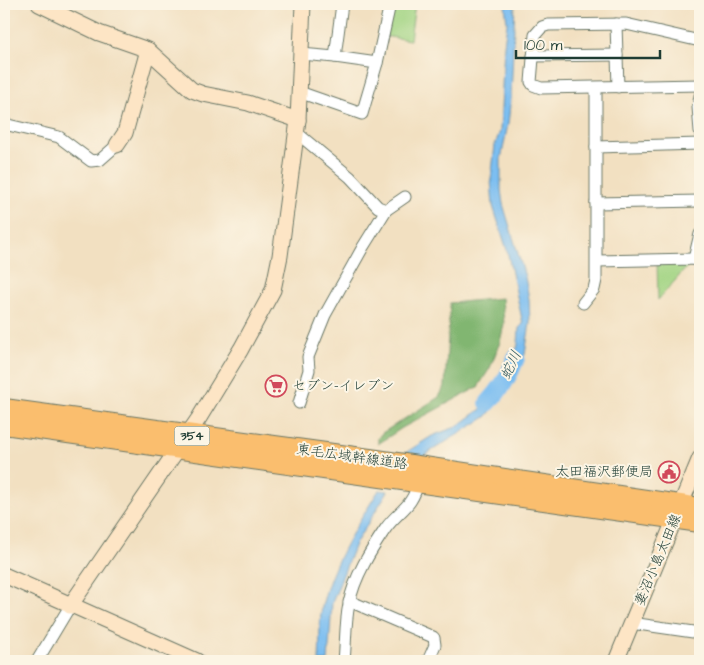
<svg xmlns="http://www.w3.org/2000/svg" width="704" height="665" viewBox="0 0 704 665" font-family="'Architects Daughter','Klee One',sans-serif">
	<style>
		.green { fill: #a2d483; stroke: #60885c }
		.forest { fill: #81b671; stroke: #507a52 }
		.water { fill: #7cbef1; stroke: #4e7e92 }
		.lines { fill: none; stroke-linecap: round; stroke-linejoin: round }
		.river { stroke: #7cbef1; stroke-width: 18 }
		.street-casing { stroke: #697665; stroke-width: 13 }
		.secondary-casing { stroke: #697665; stroke-width: 17 }
		.highway-casing { stroke: #697665; stroke-width: 22 }
		.street { stroke: #fff; stroke-width: 11 }
		.secondary { stroke: #fde5c5; stroke-width: 15 }
		.highway { stroke: #fabe6e; stroke-width: 20 }
		.labels { text-anchor: middle; dominant-baseline: central; stroke-width: 4; stroke-linejoin: round; paint-order: stroke }
		.shield { fill: #fcf5e5; stroke: #617469; stroke-width: 1 }
		.shield-label { font-size: 12px; font-weight: bold; fill: #1f3d34 }
		.poi-label { font-size: 14px; fill: #1f3d34; stroke: #fcf5e5; text-anchor: start }
		.street-label { font-size: 14px; fill: #1f3d34; stroke: #fcf5e5 }
		.water-label { font-size: 15px; font-style: italic; fill: #365d63; stroke: #fcf5e5 }
	</style>
	<rect width="100%" height="100%" fill="#fcf5e5"/>
	<filter id="ink" filterUnits="userSpaceOnUse"><feTurbulence type="fractalNoise" baseFrequency=".02" numOctaves="2"/><feDisplacementMap in="SourceGraphic" scale="10" xChannelSelector="R" yChannelSelector="G"/><feConvolveMatrix kernelMatrix="1 2 1 2 8 2 1 2 1" color-interpolation-filters="sRGB"/></filter>
	<filter id="wash" filterUnits="userSpaceOnUse"><feTurbulence type="fractalNoise" baseFrequency=".0096" numOctaves="4" result="noise"/><feDisplacementMap in="SourceGraphic" scale="20" xChannelSelector="R" yChannelSelector="G"/><feGaussianBlur stdDeviation="1.12" result="paint"/><feColorMatrix in="noise" values="0 0 0 0 0 0 0 0 0 0 0 0 0 0 0 0 0 1.4 0 .05"/><feComposite in="paint" operator="in"/></filter>
	<g filter="url(#wash)">
		<rect width="100%" height="100%" fill="#f2e0c1"/>
		<g class="green">
			<path d="M390,4H415L410,40L383,36Z"/>
			<path d="M694,259L658,300L657,260Z"/>
		</g>
		<path class="forest" d="M502,298L504,324L500,342L490,368L478,387L402,428L378,444V438L382,433L439,397L445,386L450,303Z"/>
		<g class="water">
			<path d="M505,4H515L511,97L508,124L501,159V190L503,204L525,277L529,299L530,323L525,354L514,382L486,417L423,456L405,453L432,436L458,426L481,409L502,386L513,366L518,344L519,328L523,324L507,250L493,206L491,180L495,145L500,131L504,45L507,23Z"/>
			<path d="M379,490L388,491L355,544L332,603L328,661H319C320,644 319,624 322,607C331,564 356,527 379,490Z"/>
		</g>
		<g class="lines">
			<path class="river" d="M488,403C500,391 510,374 516,358"/>
		</g>
	</g>
	<g filter="url(#ink)">
		<g class="lines">
			<g class="street-casing">
				<g id="street">
					<path d="M616,24L618,87"/>
					<path d="M700,41L626,24L548,25L542,27L535,35L531,82L533,85L541,88L700,85"/>
					<path d="M533,56L617,55"/>
					<path d="M335,57L342,4"/>
					<path d="M377,63L390,4"/>
					<path d="M299,92L362,114L377,63L335,57L301,54"/>
					<path d="M700,96L698,107L700,131"/>
					<path d="M4,124L59,137L91,161L100,160L117,145"/>
					<path d="M297,133L350,177L378,207L386,210"/>
					<path d="M596,147L700,144"/>
					<path d="M596,203L700,201"/>
					<path d="M694,259L700,234"/>
					<path d="M597,261L694,259L700,262"/>
					<path d="M583,303L594,289L596,280V88"/>
					<path d="M299,403L309,370L308,357L325,315L363,247L386,210L405,197"/>
					<path d="M349,602L354,603L433,637L434,638L435,645L428,661"/>
					<path d="M631,623L700,633"/>
					<path d="M37,661L70,606"/>
					<path d="M344,661C346,642 345,623 349,604C354,577 371,550 386,528C399,510 413,507 418,482"/>
				</g>
			</g>
			<g class="secondary-casing">
				<g id="secondary">
					<path d="M39,4L99,33L148,50L192,90L203,94L248,103L298,120"/>
					<path d="M117,145L125,133L148,50"/>
					<path d="M4,575L197,661"/>
					<path d="M70,606L199,418L241,349L273,290L280,256L298,120L303,4"/>
					<path d="M616,661L700,458"/>
				</g>
			</g>
			<g class="highway-casing">
				<g id="highway">
					<path d="M4,409L377,460L700,508"/>
					<path d="M4,424L700,522"/>
				</g>
			</g>
			<use href="#street" class="street"/>
			<use href="#secondary" class="secondary"/>
			<use href="#highway" class="highway"/>
		</g>
	</g>
	<defs>
		<g id="supermarket-ring" transform="scale(1.125)"><circle r="9.5" fill="#fcf5e5" stroke="#d1495b" stroke-width="1.5"/><path d="M-6-5.5h2.5l.6 2H6L4.5 2H-2.5L-4.4-4H-6ZM-1.5 3.2a1.3 1.3 0 1 0 .1 0ZM3 3.2a1.3 1.3 0 1 0 .1 0Z" fill="#d1495b"/></g>
		<g id="civic-ring" transform="scale(1.125)"><circle r="9.5" fill="#fcf5e5" stroke="#d1495b" stroke-width="1.5"/><path d="M-.6-6.5H3V-4.5H.6V-3L4-1V1h2V6H-6V1h2V-1L-.6-3ZM-1.2 2.5V6h2.4V2.5Z" fill="#d1495b"/></g>
	</defs>
	<g fill-rule="evenodd">
		<use href="#supermarket-ring" x="276" y="386"/>
		<use href="#civic-ring" x="669" y="472"/>
	</g>
	<g class="labels">
		<rect class="shield" x="174.5" y="426.5" width="35" height="19" rx="4"/>
		<g class="shield-label">
			<text x="192" y="436">354</text>
		</g>
		<g class="poi-label">
			<text x="292" y="386">セブン-イレブン</text>
			<text x="653" y="472" text-anchor="end">太田福沢郵便局</text>
		</g>
		<g class="street-label">
			<text transform="translate(352 457) rotate(8)">東毛広域幹線道路</text>
			<text transform="translate(658 560) rotate(-67)">妻沼小島太田線</text>
		</g>
		<g class="water-label">
			<text transform="translate(511 365) rotate(-65)">蛇川</text>
		</g>
	</g>
	<rect width="704" height="665" fill="none" stroke="#fcf5e5" stroke-width="20"/>
	<path d="M516 50v8h144v-8" fill="none" stroke="#1f3d34" stroke-width="2.5"/>
	<text x="524" y="50" font-size="15" fill="#1f3d34" stroke="#fcf5e5" stroke-width="4" paint-order="stroke">100 m</text>
</svg>
